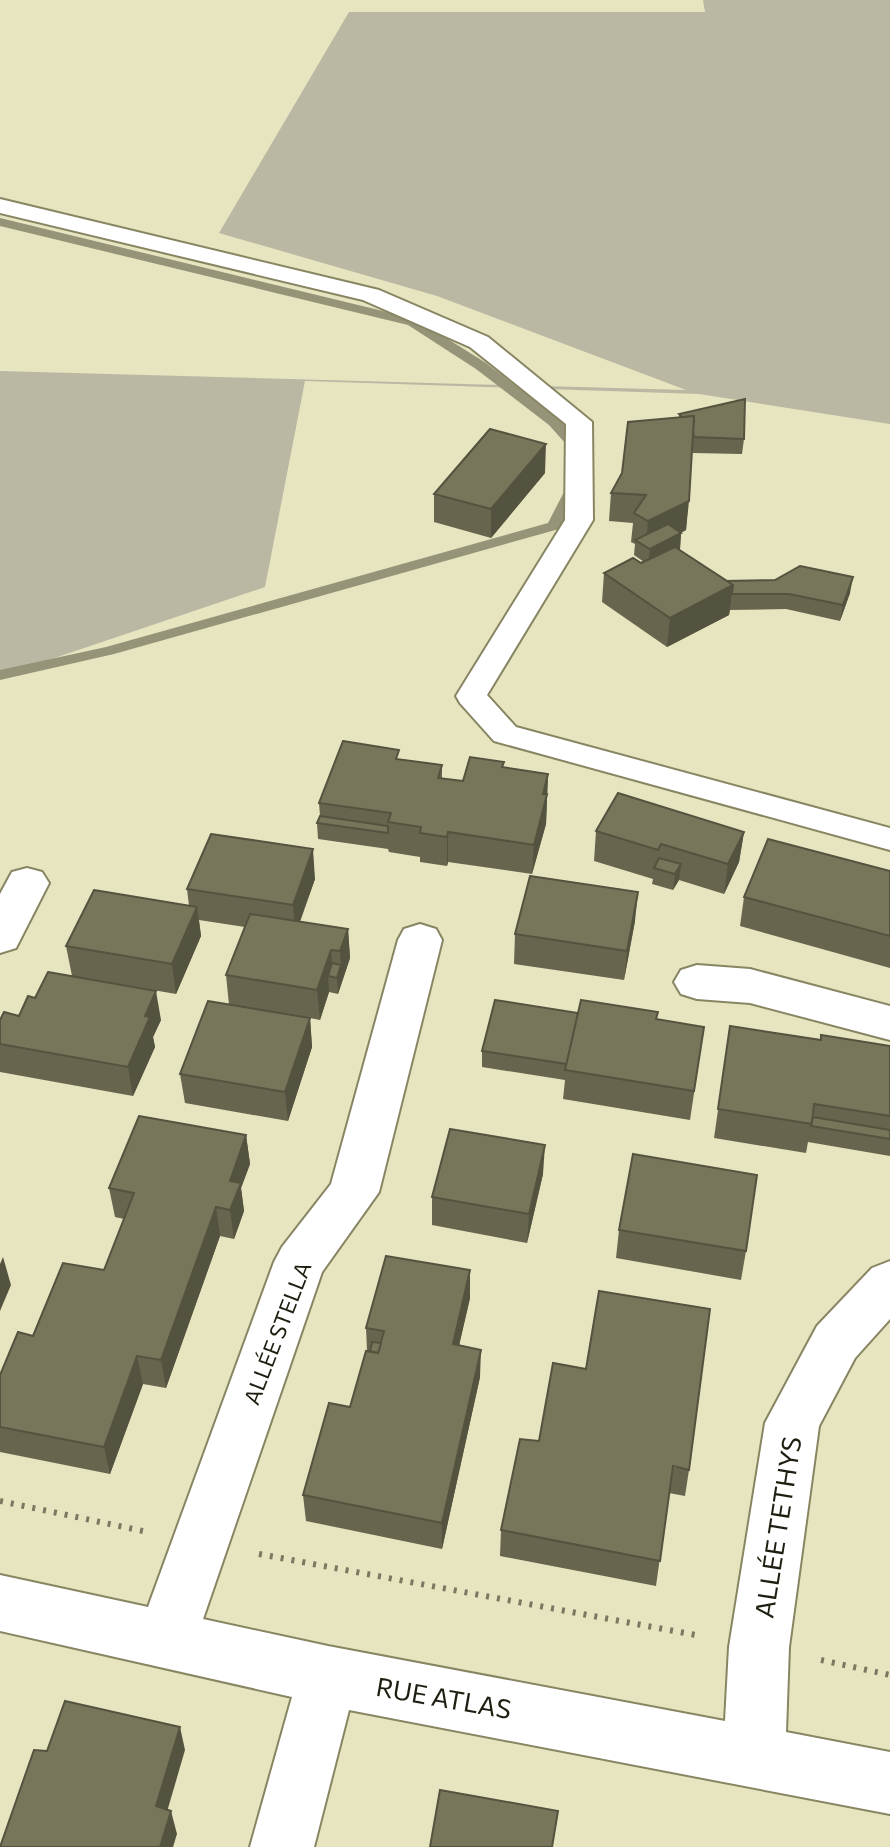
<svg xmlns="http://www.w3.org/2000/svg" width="890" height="1847" viewBox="0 0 890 1847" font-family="Commissioner,sans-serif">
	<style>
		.green { fill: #bab8a3 }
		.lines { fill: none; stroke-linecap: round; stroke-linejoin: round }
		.stream { fill: #969478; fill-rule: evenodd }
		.service-casing { stroke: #888563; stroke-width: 4 }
		.minor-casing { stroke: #888563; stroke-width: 4 }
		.path { stroke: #7a7860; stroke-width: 6; stroke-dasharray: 3 8; stroke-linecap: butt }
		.service { fill: #fff; fill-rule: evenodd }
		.minor { fill: #fff; fill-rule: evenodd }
		.wall { fill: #67654d }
		.shaded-wall { fill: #54533f }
		.building { fill: #78765a; stroke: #54533f; stroke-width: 2 }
		.labels { text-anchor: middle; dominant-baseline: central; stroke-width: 7; stroke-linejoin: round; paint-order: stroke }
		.street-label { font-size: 22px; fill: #1f1e11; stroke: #fff }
		.near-street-label { font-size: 26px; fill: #1f1e11; stroke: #fff }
	</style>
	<rect width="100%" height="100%" fill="#e7e5c0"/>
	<path class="green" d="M703,0H890V424L699,394L305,381L265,587L31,666L0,672V371L686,390L437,296L219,233L349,12H705Z"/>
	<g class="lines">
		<g class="stream">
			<path d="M0,218L416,319L486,363L559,419L580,443L578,457H568L566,444L549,425L476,369L408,325L0,226Z"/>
			<path d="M572,476L579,480V490L559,529L114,654L0,680V670L106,647L548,523L565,490V480Z"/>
		</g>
		<g class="service-casing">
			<path id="service" d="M0,199L379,290L488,337L592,422L593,520L487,695L516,727L890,828V850L494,741L460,703L456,696L565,520L566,424L470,347L363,300L0,213Z"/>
		</g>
		<g class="minor-casing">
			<g id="minor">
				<path d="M27,868L42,872L49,883L16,948L0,953V894L12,872Z"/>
				<path d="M420,924L436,929L442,940L379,1192L322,1272L203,1619L328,1646L725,1721L729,1647L765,1423L817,1326L872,1268L890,1261V1319L855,1358L819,1426L789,1647L786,1732L890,1752V1814L349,1710L314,1847H250L292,1697L0,1631V1575L148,1607L274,1262L282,1247L331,1184L398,940L404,929Z"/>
				<path d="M697,965L750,969L890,1006V1040L750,1003L697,999L681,994L674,982L681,970Z"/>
			</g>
		</g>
		<g class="path">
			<path d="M0,1501L143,1531"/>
			<path d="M259,1554L701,1636"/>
			<path d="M821,1660L890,1675"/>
		</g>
		<use href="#service" class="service"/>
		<use href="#minor" class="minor"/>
	</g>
	<g class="wall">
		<path d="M679,414L744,439L742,454L693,453L692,449L686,530L681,533L680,549H679L727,581L850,593L840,621L786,609L730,610L729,615L667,647L602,602L604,573L644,562L634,555L635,544L631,542L633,523L609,521L611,493L679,417Z"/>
		<path d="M545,473L491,538L434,522V494Z"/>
		<path d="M400,759L442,765V779L463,781L504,762L503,767L548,774L546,824L532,874L448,862L447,866L420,862V857L389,852L388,849L318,839L317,823L320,816L319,803Z"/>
		<path d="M596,831L744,832L739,862L724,894L679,880L673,890L652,884L653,879L594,861Z"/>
		<path d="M890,871V968L740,926L744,897Z"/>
		<path d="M315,879L300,922L348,929L350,958L338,994L329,992L320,1020L310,1018L312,1047L288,1121L185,1103L180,1074L229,1005L226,975L245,927L199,920L201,936L176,994L72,976L66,946L189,906L187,889Z"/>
		<path d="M635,921L624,980L514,964L515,934Z"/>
		<path d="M578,1013L657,1019L704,1027L690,1120L563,1099L565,1080L482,1067V1051Z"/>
		<path d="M19,1016L161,1020L153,1037L155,1047L133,1096L0,1072V1020Z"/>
		<path d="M730,1026L820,1040L821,1035L890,1046V1156L808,1142L806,1153L714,1138Z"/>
		<path d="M246,1135L250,1164L241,1188L244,1211L234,1239L220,1236L166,1388L143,1384L110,1474L0,1452V1375L33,1336L104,1270L124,1219L115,1217L109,1188Z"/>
		<path d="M543,1174L527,1243L432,1225V1197Z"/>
		<path d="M619,1230L746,1251L741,1280L616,1258Z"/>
		<path d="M470,1298L459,1345L480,1377L442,1549L306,1521L303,1495L350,1407L367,1351L366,1328Z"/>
		<path d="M520,1439L689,1470L685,1496L669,1493L656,1586L500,1556L501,1530Z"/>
	</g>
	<g class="shaded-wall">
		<path d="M546,444L545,473L491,538V509Z"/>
		<path d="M689,501L686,530L649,548L646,546L648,521Z"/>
		<path d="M681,533L680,549L648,564L650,549Z"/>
		<path d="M853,577L850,593L840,621L843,605Z"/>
		<path d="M733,585L729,615L667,647L670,618Z"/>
		<path d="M548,774L546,824L532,874L534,845L543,794Z"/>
		<path d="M448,832V862L447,866V837Z"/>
		<path d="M744,832L739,862L724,894L728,864Z"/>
		<path d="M313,849L315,879L295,934L293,905Z"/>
		<path d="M681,864L679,880L673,890L675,874Z"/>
		<path d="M638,892L635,921L624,980L627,951Z"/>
		<path d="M197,907L201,936L176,994L172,964Z"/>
		<path d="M348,929L350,958L338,994L337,978L341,965L340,951Z"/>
		<path d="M331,950L333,977L328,976L329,992L320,1020L317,990Z"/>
		<path d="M156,991L161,1020L153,1037L155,1047L133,1096L128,1067L145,1016Z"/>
		<path d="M310,1018L312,1047L288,1121L285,1092Z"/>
		<path d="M246,1135L250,1164L241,1188L244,1211L234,1239L230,1210V1181Z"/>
		<path d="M545,1145L543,1174L527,1243L529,1214Z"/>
		<path d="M216,1207L220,1236L166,1388L161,1360Z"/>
		<path d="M3,1257L11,1285L0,1311V1264Z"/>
		<path d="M470,1270V1298L453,1372V1344Z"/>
		<path d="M481,1350L480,1377L442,1549V1523Z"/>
		<path d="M137,1356L143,1384L110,1474L104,1447Z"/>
		<path d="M180,1727L185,1750L162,1829L156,1806Z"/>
		<path d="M171,1811L177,1834L173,1847H160Z"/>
	</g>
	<g class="building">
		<path d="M745,399L744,439L694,437L693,431L694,416L682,417L679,414Z"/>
		<path d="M694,416L689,501L648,521L634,513L646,495L611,493L622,473L628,422Z"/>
		<path d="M490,429L546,444L491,509L434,494Z"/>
		<path d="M668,524L681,533L650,549L635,540Z"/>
		<path d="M675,547L733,585L670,618L604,573L633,558L641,563Z"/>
		<path d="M800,566L853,577L843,605L789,594H732L733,585L727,581L775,580Z"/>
		<path d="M343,741L399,750L396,759L442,765L438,778L463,781L470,757L504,762L502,767L548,774L543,794H547L534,845L448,832L447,837L420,833L421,827L388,822L391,813L319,803Z"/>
		<path d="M618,793L744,832L728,864L661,844L658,850L596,831Z"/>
		<path d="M320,816L388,826V833L317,823Z"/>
		<path d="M211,834L313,849L293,905L187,889Z"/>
		<path d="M768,839L890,871V936L744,897Z"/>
		<path d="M659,858L681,864L675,874L654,868Z"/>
		<path d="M530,876L638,892L627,951L515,934Z"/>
		<path d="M94,890L197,907L172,964L66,946Z"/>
		<path d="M250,914L348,929L340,951L331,950L317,990L226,975Z"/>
		<path d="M332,963L341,965L337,978L328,976Z"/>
		<path d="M48,972L156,991L145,1016L150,1017L128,1067L0,1044V1020L4,1012L19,1016L28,996L35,998Z"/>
		<path d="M495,1000L578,1013L567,1064L482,1051Z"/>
		<path d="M581,1000L658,1012L656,1019L704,1027L694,1091L565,1070Z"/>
		<path d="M208,1001L310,1018L285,1092L180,1074Z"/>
		<path d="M730,1026L821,1040V1035L890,1046V1116L814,1104L812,1124L718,1109Z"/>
		<path d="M139,1116L246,1135L230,1181L241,1183L230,1210L216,1207L161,1360L137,1356L104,1447L0,1427V1375L18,1332L33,1336L63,1263L104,1270L134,1193L109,1188Z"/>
		<path d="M813,1117L890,1130V1139L811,1126Z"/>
		<path d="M450,1129L545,1145L529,1214L432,1197Z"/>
		<path d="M633,1154L757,1175L746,1251L619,1230Z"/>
		<path d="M386,1256L470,1270L453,1344L481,1350L442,1523L303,1495L329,1403L350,1407L366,1351L378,1353L384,1331L366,1328Z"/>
		<path d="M599,1291L710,1309L689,1470L673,1466L660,1561L501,1530L520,1439L539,1441L553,1363L586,1369Z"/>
		<path d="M372,1342L381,1343L378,1353L370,1351Z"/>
		<path d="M65,1701L180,1727L156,1806L171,1811L160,1847H0L34,1750L47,1751Z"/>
		<path d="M440,1790L558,1811L552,1847H430Z"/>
	</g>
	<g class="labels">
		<g class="street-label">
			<text transform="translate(277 1333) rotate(-69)">ALLÉE STELLA</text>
		</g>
		<g class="near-street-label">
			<text transform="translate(777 1527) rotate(-81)">ALLÉE TETHYS</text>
			<text transform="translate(444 1697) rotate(10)">RUE ATLAS</text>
		</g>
	</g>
</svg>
